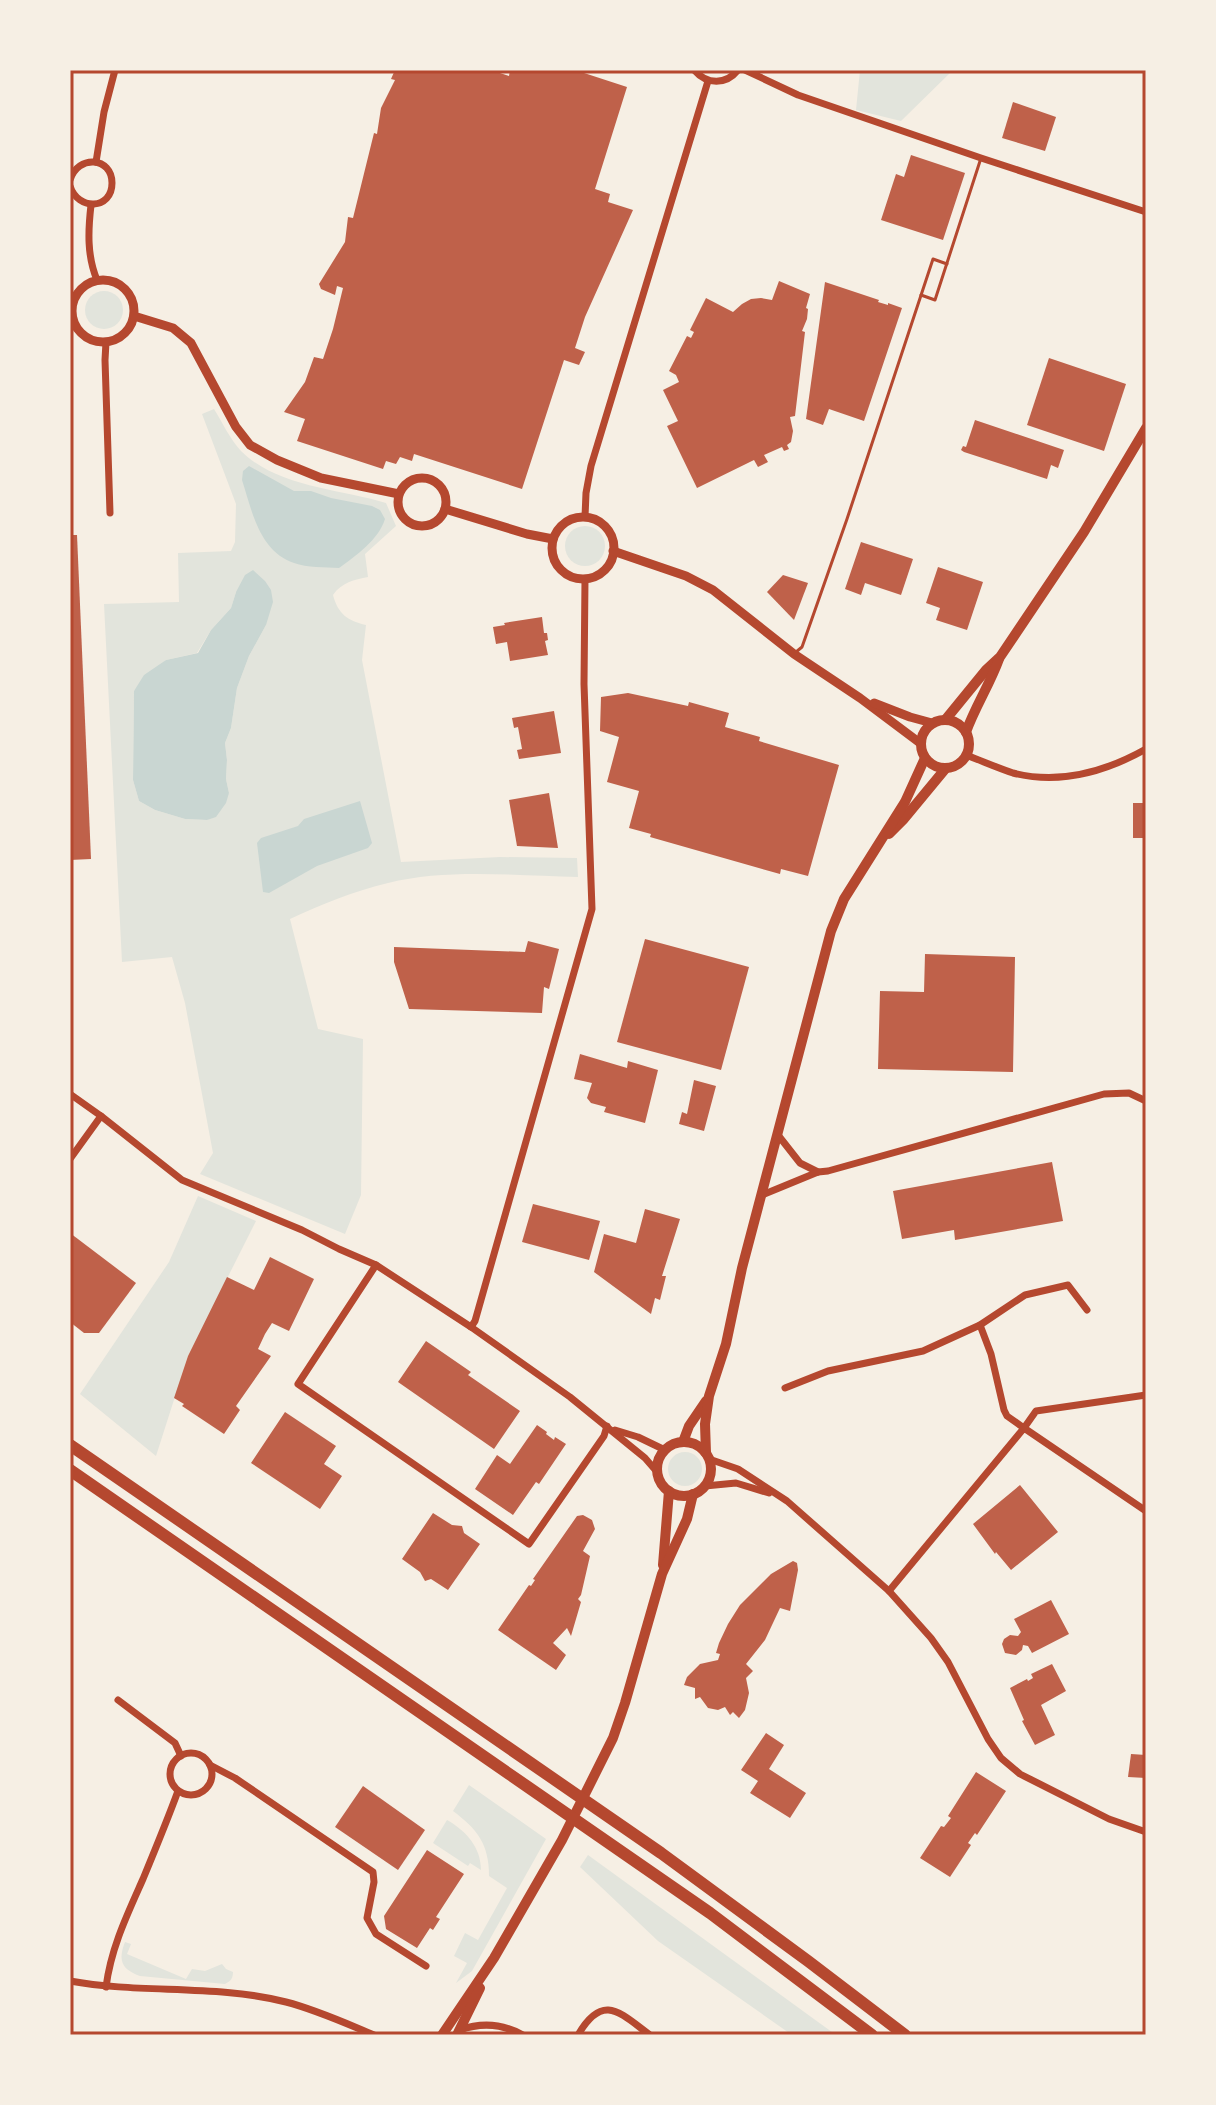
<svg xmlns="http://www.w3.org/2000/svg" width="1216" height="2105" viewBox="0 0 1216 2105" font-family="'DM Sans',sans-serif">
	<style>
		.green { fill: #e2e4dc; fill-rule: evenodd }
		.water { fill: #c9d6d2 }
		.building { fill: #bf614a }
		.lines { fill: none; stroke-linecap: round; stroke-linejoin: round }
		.service { stroke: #b5482f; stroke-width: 3 }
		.minor { stroke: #b5482f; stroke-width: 7 }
		.tertiary { stroke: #b5482f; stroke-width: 9 }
		.secondary { stroke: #b5482f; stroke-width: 10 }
		.trunk { stroke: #b5482f; stroke-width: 12 }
		.neatline { fill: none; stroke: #b5482f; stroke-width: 3 }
	</style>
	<rect width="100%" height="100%" fill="#f6efe4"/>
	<g class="green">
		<path d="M860,70H953L901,121L856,110Z"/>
		<circle cx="104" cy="310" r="19"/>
		<path d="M214,409C222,422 230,439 241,451C277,487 339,489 386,503L396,526L365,554L368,577C354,580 342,582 333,595C338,614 348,621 366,625L362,660L401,862L500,857L577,858L578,877C517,876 447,868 388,883C354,891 322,904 290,919L318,1029L363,1039L361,1195L345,1234L200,1174L213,1153L185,1003L172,957L122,962L104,604L179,602L178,553L231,551L235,542L236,504L202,414ZM236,592L266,625L249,656L237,688L231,728L225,743L227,760L226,779L229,793L207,820L185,819L155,810L139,801L133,780L134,691L166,660L197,653L211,630L231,608Z"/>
		<circle cx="585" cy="546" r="20"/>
		<path d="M198,1196L256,1221L188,1356L156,1456L80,1394L169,1262Z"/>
		<circle cx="685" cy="1469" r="17"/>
		<path d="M469,1785L546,1839L472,1971L456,1983L467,1963L454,1956L465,1933L478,1940L507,1888L489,1876C489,1844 477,1829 453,1811Z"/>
		<path d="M447,1820C466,1831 481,1847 481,1870L470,1863L468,1866L433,1843Z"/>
		<path d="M588,1855L836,2035H792L658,1941L580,1867Z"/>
		<path d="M125,1942L131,1944L127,1954L186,1979L192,1969L205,1971L222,1964L226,1969L233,1972C233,1978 231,1981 225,1984L140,1976C121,1969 118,1960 125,1942Z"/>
	</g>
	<g class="water">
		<path d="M249,466L294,491H311L331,498L372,506L380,510L385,519C379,539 356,556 339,568C325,567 307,568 294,563C259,551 252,511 242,480L243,471Z"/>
		<path d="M253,570L265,581L271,590L273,602L266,625L249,656L237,688L231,728L225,743L227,760L226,779L229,793L226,803L216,817L207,820L185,819L155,810L139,801L133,780L134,691L144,675L166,660L198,653L211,630L231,608L236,592L245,575Z"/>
		<path d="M360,801L372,843L368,848L317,866L269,893L263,892L257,843L261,838L298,826L304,819Z"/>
	</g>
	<g class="building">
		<path d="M395,70H491L509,76L510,70H582L581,72L627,87L595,189L610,194L608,202L633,210L585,317L575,348L585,352L579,365L564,360L522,489L414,454L412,461L400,457L396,464L386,461L383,469L297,441L305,419L284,412L305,382L314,357L323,359L333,329L343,288L337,286L335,295L321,289L319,284L345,242L348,217L353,218L374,133L377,134L381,108L395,80L391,79Z"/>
		<path d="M1013,102L1056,117L1045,151L1002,138Z"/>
		<path d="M911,155L965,173L943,240L881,220L896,174L904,177Z"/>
		<path d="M779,281L810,294L806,308L808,309L807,319L802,331L805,332L795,416L790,417L793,431L791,442L787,445L789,449L784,451L782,447L764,455L768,462L758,467L754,460L697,488L667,426L678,421L663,390L679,382L676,375L669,371L687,336L691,338L694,332L690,330L706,298L733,312L742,304L751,299L761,298L772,300Z"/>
		<path d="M825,282L879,300L878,302L888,305V303L902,308L864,421L829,409L823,425L806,419Z"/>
		<path d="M1049,358L1126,384L1104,451L1027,425Z"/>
		<path d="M975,420L1064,450L1058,468L1051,465L1047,479L964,452L961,450L963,446L966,447Z"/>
		<path d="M70,535H77L91,859L70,860Z"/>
		<path d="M861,542L913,559L901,595L865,583L861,595L845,589Z"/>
		<path d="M938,567L983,582L967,630L936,620L940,608L926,603Z"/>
		<path d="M783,575L808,583L794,620L767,592Z"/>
		<path d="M542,617L544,633H547L548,640L545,641L548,655L510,661L507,642L496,644L493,627L505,625L504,623Z"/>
		<path d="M628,693L688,706L689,702L729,713L725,727L760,737L759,741L839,765L808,876L781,869L780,874L650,837L651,834L629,828L639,791L607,782L619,737L600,731L601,697Z"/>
		<path d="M554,711L561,753L519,759L517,750L522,749L518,727L514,728L512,718Z"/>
		<path d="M549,793L558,848L517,846L509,800Z"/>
		<rect x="1133" y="803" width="13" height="35"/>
		<path d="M645,939L749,967L721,1070L617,1042Z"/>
		<path d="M528,941L559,949L549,989L544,987L542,1013L409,1009L394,962V947L525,952Z"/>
		<path d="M925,954L1015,957L1013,1072L878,1069L880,991L924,992Z"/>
		<path d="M580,1054L627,1068L628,1061L658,1070L645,1123L604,1112L606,1107L591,1103L587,1098L592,1083L574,1079Z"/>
		<path d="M694,1080L716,1086L704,1131L679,1124L682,1112L687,1114Z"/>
		<path d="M1052,1162L1063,1221L955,1240L954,1230L902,1239L893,1191Z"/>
		<path d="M533,1204L600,1221L589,1260L522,1242Z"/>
		<path d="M645,1209L680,1219L662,1276H666L660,1300L655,1298L651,1314L594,1272L604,1234L636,1243Z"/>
		<path d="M70,1233L136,1283L99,1333H84L70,1322Z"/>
		<path d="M270,1257L314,1279L289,1331L272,1323L265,1334L258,1349L271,1356L236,1406L240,1410L224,1434L182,1406L184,1404L174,1398L188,1356L227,1277L254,1290Z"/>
		<path d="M426,1341L471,1372L468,1375L520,1411L494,1449L398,1382Z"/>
		<path d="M285,1412L336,1446L324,1464L342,1476L320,1509L251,1463Z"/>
		<path d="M537,1425L547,1432L546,1434L554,1440L555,1437L566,1444L539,1484L536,1482L513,1515L475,1489L497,1455L510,1464Z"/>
		<path d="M1020,1485L1058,1532L1011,1570L996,1552L995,1554L973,1524Z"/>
		<path d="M433,1513L452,1525L462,1526L464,1533L480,1544L448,1590L431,1579L425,1581L420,1572L402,1559Z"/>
		<path d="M583,1515L592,1520L595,1529L583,1551L590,1556L581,1595L578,1599L581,1602L571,1636L567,1628L553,1643L566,1655L556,1670L498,1630L529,1585L531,1586L535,1580L533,1579L577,1516Z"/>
		<path d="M793,1561L797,1563L798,1570L790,1611L780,1608L765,1640L746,1664L753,1671L746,1678L749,1693L745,1710L739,1718L733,1712L730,1715L725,1707L718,1710L708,1708L700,1697L695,1699V1688L684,1685L687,1677L700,1664L718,1660L720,1654L716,1653L719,1643L728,1624L740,1605L771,1574Z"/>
		<path d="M1051,1600L1069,1634L1032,1653L1028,1646L1023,1645L1022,1650L1016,1655L1005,1653L1002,1644L1004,1639L1010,1635L1018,1636L1021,1632L1014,1619Z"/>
		<path d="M1052,1664L1066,1691L1041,1705L1055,1735L1035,1745L1022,1721L1024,1720L1010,1688L1027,1679L1028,1681L1033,1678L1031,1674Z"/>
		<path d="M766,1733L784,1745L769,1769L806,1793L790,1818L750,1793L758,1781L741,1770Z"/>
		<path d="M1131,1754L1146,1755V1778L1128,1777Z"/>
		<path d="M976,1772L1006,1791L977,1835L975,1833L968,1843L971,1845L950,1877L920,1858L941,1826L944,1827L951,1818L948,1816Z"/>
		<path d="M363,1786L425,1830L398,1870L335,1827Z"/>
		<path d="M427,1850L464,1874L436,1917L440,1919L433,1930L430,1928L417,1948L386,1929L384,1916Z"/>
	</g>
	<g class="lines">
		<g class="service">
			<path d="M921,295L935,300L981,158"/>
			<path d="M796,652L802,647L847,519L933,259L947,264"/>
		</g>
		<g class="minor">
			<path d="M694,70C707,85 726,85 738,70"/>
			<path d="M745,70L798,95L981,158L1146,212"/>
			<path d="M96,162L104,112L115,70"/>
			<path d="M70,180C78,154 112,157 112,183C112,210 78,211 70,186"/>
			<path d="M91,205C88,231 87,256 97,280"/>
			<path d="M106,342L105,360L110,513"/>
			<path d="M585,517L586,493L591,466L708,81"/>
			<path d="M966,755C982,761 998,768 1013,773C1060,785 1105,772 1146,749"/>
			<path d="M70,1094L101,1116L182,1180L302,1230L339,1249L376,1265L471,1327L570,1397L645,1458L658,1473"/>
			<path d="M778,1135L800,1163L818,1172"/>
			<path d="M70,1159L101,1116"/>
			<path d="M762,1195L818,1172L828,1171L1104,1094L1129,1093L1146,1101"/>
			<path d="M376,1265L298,1384L529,1544L604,1436L607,1426"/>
			<path d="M980,1325L991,1354L1004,1410L1007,1416L1024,1428L1036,1411L1146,1395"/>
			<path d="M471,1327L475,1321L592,909L584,684L585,579"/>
			<path d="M785,1388L828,1371L923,1351L980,1325L1025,1295L1068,1285L1087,1310"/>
			<path d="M615,1430L638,1437L665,1450"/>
			<path d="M709,1459L738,1469L787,1501L889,1591L931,1638L948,1662L988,1739L1001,1758L1020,1774L1109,1819L1146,1832"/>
			<path d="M705,1486L736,1483L769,1493"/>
			<path d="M889,1591L1024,1428L1146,1511"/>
			<path d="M118,1700L175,1743L181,1756"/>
			<circle cx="191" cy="1774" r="21"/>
			<path d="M210,1765L235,1778L373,1872L374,1882L367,1918L376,1934L426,1966"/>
			<path d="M70,1981C141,1994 216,1984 286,2002C317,2010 345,2023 374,2035"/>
			<path d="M106,1987C111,1948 127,1915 143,1879C155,1850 167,1821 178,1791"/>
			<path d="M460,2030C482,2022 503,2024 523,2035"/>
			<path d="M578,2035C603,1992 620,2013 650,2035"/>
		</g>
		<g class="tertiary">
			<circle cx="103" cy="311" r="31"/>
			<path d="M134,316L173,328L191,343L236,427L250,445L277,460L321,478L399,494"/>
			<circle cx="422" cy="502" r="24"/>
			<path d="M445,509L527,534L553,539"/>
			<circle cx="583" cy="548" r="31"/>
			<path d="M613,551L686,576L713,590L794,654L860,698L920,743"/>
			<path d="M874,703L910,717L932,723"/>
		</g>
		<g class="secondary">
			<path d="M946,719L986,670L1000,657L1084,532L1146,428"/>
			<circle cx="945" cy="744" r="24"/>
			<path d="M966,732C975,707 990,684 999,659"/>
			<path d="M889,834L903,820L946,768"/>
			<path d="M683,1442L689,1426L706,1401"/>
			<circle cx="684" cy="1469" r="27"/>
			<path d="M706,1453L705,1424L709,1396L726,1344L742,1268L831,931L844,899L905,802L925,758"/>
			<path d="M663,1565L669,1491"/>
			<path d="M442,2035L494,1958L562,1840L613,1738L625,1703L662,1574L687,1519L693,1494"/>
			<path d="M457,2035L480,1988"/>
		</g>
		<g class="trunk">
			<path d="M70,1445L661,1853L808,1961L905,2035"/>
			<path d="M70,1470L710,1913L872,2035"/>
		</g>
	</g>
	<rect width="1216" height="2105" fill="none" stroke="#f6efe4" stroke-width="144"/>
	<rect x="72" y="72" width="1072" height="1961" class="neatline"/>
</svg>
